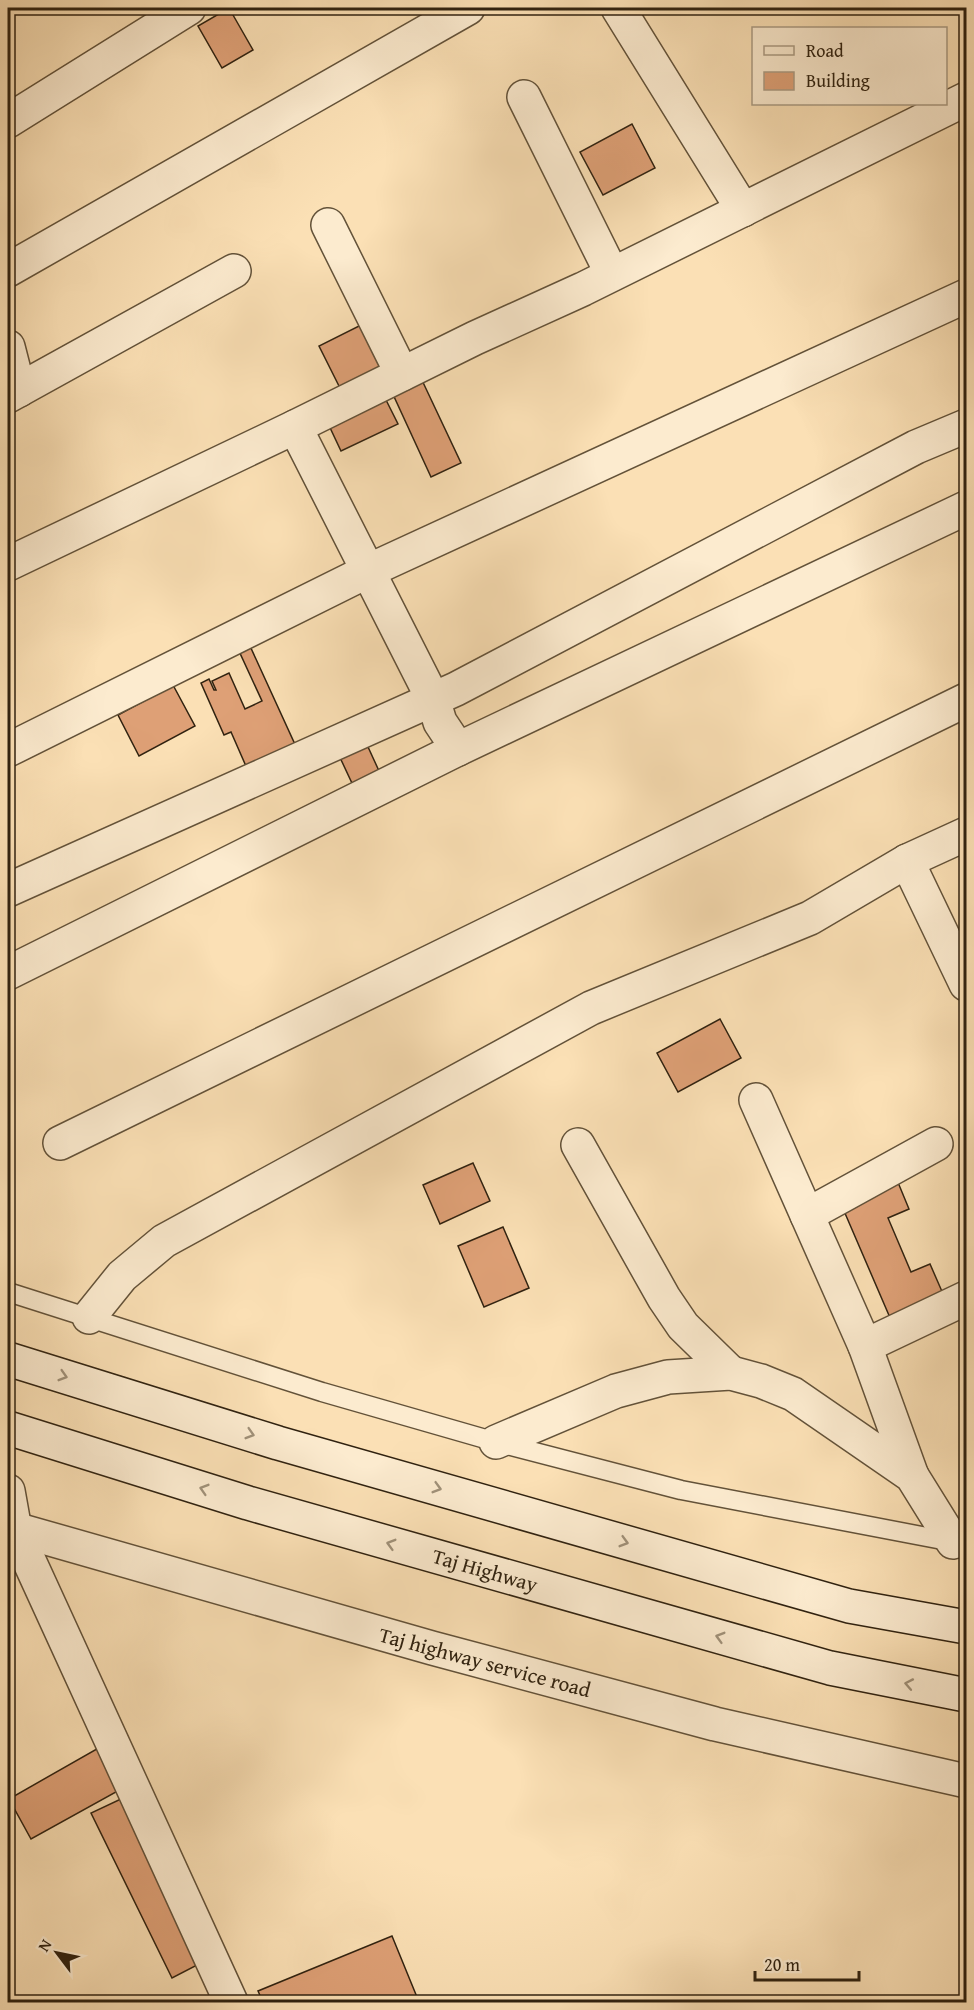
<svg xmlns="http://www.w3.org/2000/svg" width="974" height="2010" viewBox="0 0 974 2010" font-family="'Gentium Book Plus',serif">
	<style>
		.building { fill: #dea076; stroke: #302210; stroke-width: 1.5 }
		.lines { fill: none; stroke-linecap: round; stroke-linejoin: round }
		.service-casing { stroke: #635239; stroke-width: 21 }
		.minor-casing { stroke: #635239; stroke-width: 36 }
		.tertiary-casing { stroke: #635239; stroke-width: 36 }
		.secondary-casing { stroke: #302210; stroke-width: 36 }
		.service { stroke: #fcebcf; stroke-width: 18 }
		.minor { stroke: #fcebcf; stroke-width: 33 }
		.tertiary { stroke: #fcebcf; stroke-width: 33 }
		.secondary { stroke: #fcebcf; stroke-width: 33 }
		.oneway { stroke: #a09179 }
		.labels { text-anchor: middle; dominant-baseline: central; stroke-width: 4.5; stroke-linejoin: round; paint-order: stroke }
		.street-label { font-size: 21px; fill: #302210; stroke: #fcebcf }
	</style>
	<rect width="100%" height="100%" fill="#fbe0b5"/>
	<filter id="stains"><feTurbulence type="fractalNoise" baseFrequency=".00333" numOctaves="4"/><feColorMatrix values="0 0 0 0 .2 0 0 0 0 .09 0 0 0 0 .02 0 0 0 .5 -.17"/></filter>
	<radialGradient id="worn" r=".72"><stop offset=".6" stop-color="#630" stop-opacity="0"/><stop offset="1" stop-color="#630" stop-opacity=".3"/></radialGradient>
	<g class="building">
		<path d="M229,8L253,50L222,68L198,26Z"/>
		<path d="M632,124L655,168L603,195L580,152Z"/>
		<path d="M363,324L385,368L341,390L319,346Z"/>
		<path d="M420,376L461,463L431,477L391,390Z"/>
		<path d="M381,390L398,424L341,451L325,417Z"/>
		<path d="M250,646L298,751L249,773L231,732L224,735L201,683L209,679L214,690H216L212,681L229,673L245,709L262,701L239,651Z"/>
		<path d="M173,685L195,726L139,756L118,715Z"/>
		<path d="M363,736L385,784L358,796L336,749Z"/>
		<path d="M720,1019L741,1058L678,1092L657,1053Z"/>
		<path d="M473,1163L490,1201L440,1224L423,1185Z"/>
		<path d="M897,1180L909,1209L888,1218L911,1272L930,1264L944,1296L891,1320L841,1204Z"/>
		<path d="M503,1227L529,1288L484,1307L458,1246Z"/>
		<path d="M102,1746L125,1787L31,1839L9,1799Z"/>
		<path d="M123,1798L203,1962L172,1978L91,1813Z"/>
		<path d="M392,1936L419,2002H263L258,1991Z"/>
	</g>
	<g class="lines">
		<g class="service-casing">
			<path id="service" d="M8,1292L322,1392L496,1442L681,1490L953,1542"/>
		</g>
		<g class="minor-casing">
			<g id="minor">
				<path d="M618,8L743,210"/>
				<path d="M524,97L612,274"/>
				<path d="M8,121L189,8"/>
				<path d="M328,225L402,374"/>
				<path d="M8,270L468,8"/>
				<path d="M8,347L19,390"/>
				<path d="M8,396L234,271"/>
				<path d="M295,427L433,699L440,722L458,749"/>
				<path d="M8,564L295,427L475,338L583,289L966,99"/>
				<path d="M8,750L368,571L966,296"/>
				<path d="M907,861L966,984"/>
				<path d="M8,890L456,689L916,447L966,426"/>
				<path d="M8,973L458,749L966,508"/>
				<path d="M756,1100L865,1346L912,1476"/>
				<path d="M60,1143L966,700"/>
				<path d="M578,1145L664,1298L683,1326L731,1373"/>
				<path d="M807,1215L936,1144"/>
				<path d="M89,1317L122,1276L164,1241L591,1008L810,918L907,861L966,834"/>
				<path d="M865,1346L966,1298"/>
				<path d="M496,1442L616,1391L668,1377L731,1373L761,1381L793,1394L912,1476L953,1542"/>
				<path d="M8,1491L15,1530L231,2002"/>
			</g>
		</g>
		<g class="tertiary-casing">
			<path id="tertiary" d="M8,1527L432,1648L715,1724L966,1781"/>
		</g>
		<g class="secondary-casing">
			<g id="secondary">
				<path d="M8,1359L278,1443L849,1606L966,1627"/>
				<path d="M8,1428L248,1503L830,1668L966,1695"/>
			</g>
		</g>
		<use href="#service" class="service"/>
		<use href="#minor" class="minor"/>
		<use href="#tertiary" class="tertiary"/>
		<use href="#secondary" class="secondary"/>
	</g>
	<defs><path id="oneway-chevron" d="M-2-3.5L2.5 0L-2 3.5" fill="none" stroke-width="1.6" stroke-linecap="round" stroke-linejoin="round" transform="scale(1.5)"/></defs>
	<g class="oneway">
		<use href="#oneway-chevron" transform="translate(63 1376) rotate(17)"/>
		<use href="#oneway-chevron" transform="translate(250 1434) rotate(17)"/>
		<use href="#oneway-chevron" transform="translate(437 1488) rotate(16)"/>
		<use href="#oneway-chevron" transform="translate(204 1489) rotate(-163)"/>
		<use href="#oneway-chevron" transform="translate(624 1542) rotate(16)"/>
		<use href="#oneway-chevron" transform="translate(391 1544) rotate(-164)"/>
		<use href="#oneway-chevron" transform="translate(720 1637) rotate(-164)"/>
		<use href="#oneway-chevron" transform="translate(909 1684) rotate(-169)"/>
	</g>
	<g class="labels">
		<g class="street-label">
			<text transform="translate(485 1570) rotate(16)">Taj Highway</text>
			<text transform="translate(485 1662) rotate(15)">Taj highway service road</text>
		</g>
	</g>
	<rect width="974" height="2010" fill="none" stroke="#fbe0b5" stroke-width="30"/>
	<rect x="9" y="9" width="956" height="1992" fill="none" stroke="#302210" stroke-width="3"/>
	<rect x="15" y="15" width="944" height="1980" fill="none" stroke="#302210" stroke-width="1.5"/>
	<rect x="752" y="27" width="195" height="78" fill="#fcebcf" stroke="#aa9b83" stroke-width="1.5"/>
	<rect x="764" y="46" width="30" height="9" fill="#fcebcf" stroke="#aa9b83" stroke-width="1.5"/>
	<text x="806" y="57" font-size="18" fill="#302210">Road</text>
	<rect x="764" y="72" width="30" height="18" fill="#dea076" stroke="#aa9b83" stroke-width="1.5"/>
	<text x="806" y="87" font-size="18" fill="#302210">Building</text>
	<g transform="translate(57 1953) rotate(302)" stroke="#fcebcf" stroke-width="4.5" paint-order="stroke">
	<path d="M0-4.5L10 22L0 15L-10 22Z" fill="#302210"/>
	<text y="-9" font-size="16" font-weight="bold" text-anchor="middle" fill="#302210">N</text>
	</g>
	<path d="M755 1971v9h104v-9" fill="none" stroke="#302210" stroke-width="3"/>
	<text x="764" y="1971" font-size="18" fill="#302210" stroke="#fcebcf" stroke-width="4.5" paint-order="stroke">20 m</text>
	<rect width="100%" height="100%" filter="url(#stains)"/>
	<rect width="100%" height="100%" fill="url(#worn)"/>
</svg>
